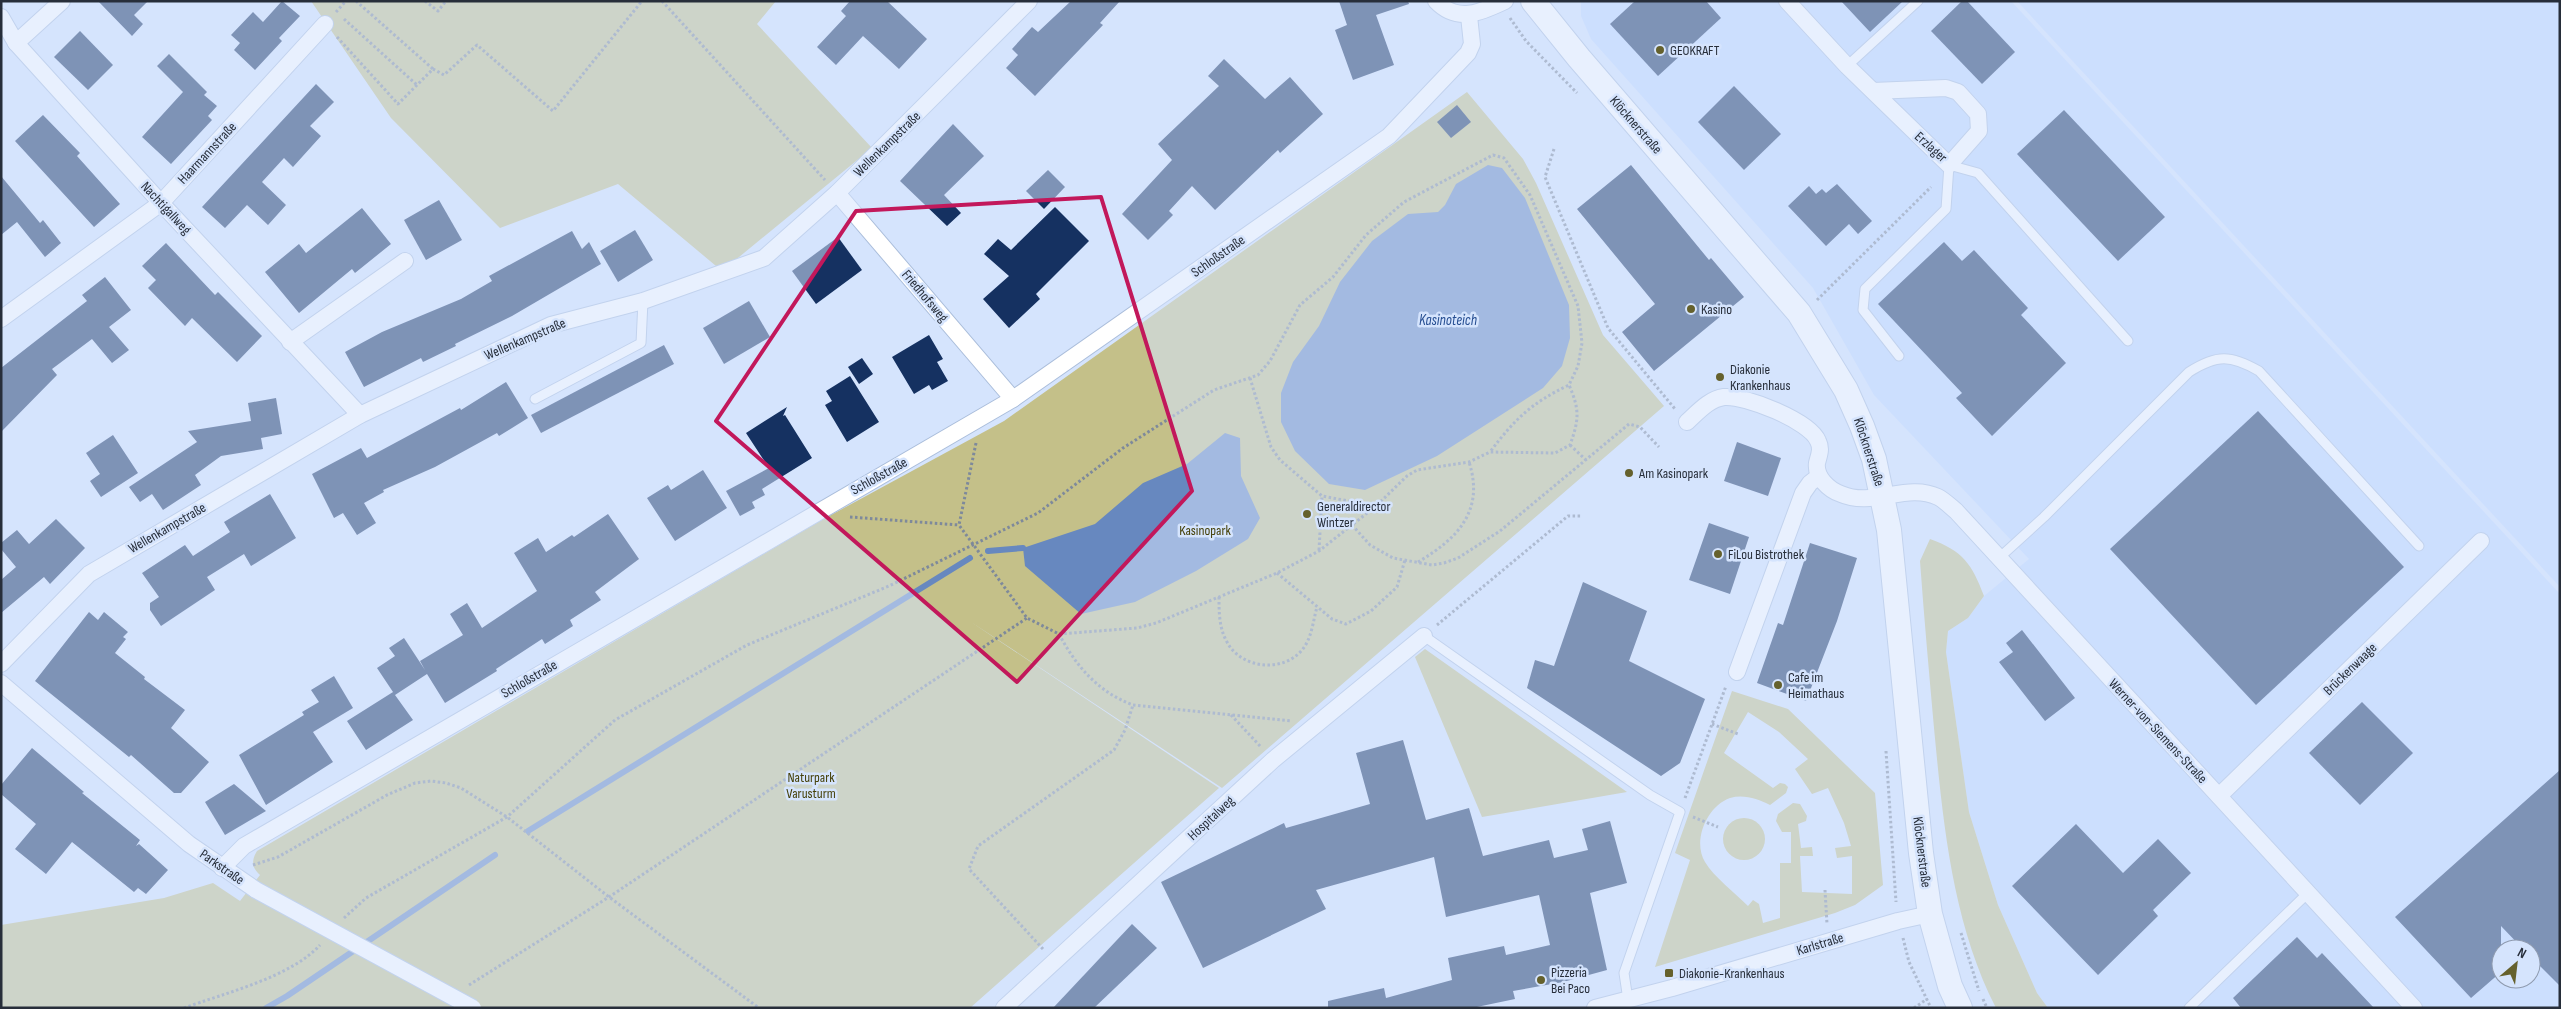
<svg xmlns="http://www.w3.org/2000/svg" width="2561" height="1009" viewBox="0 0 2561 1009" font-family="'Sofia Sans Condensed',sans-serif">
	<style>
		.built { fill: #c2d9fe; fill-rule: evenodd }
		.green { fill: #c4c089; fill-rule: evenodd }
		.water { fill: #6788bf }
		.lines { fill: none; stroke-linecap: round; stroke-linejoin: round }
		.stream { stroke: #6788bf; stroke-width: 6 }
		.building { fill: #153161 }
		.lane-casing { stroke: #abbedb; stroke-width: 11 }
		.street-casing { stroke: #abbedb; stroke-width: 18 }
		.secondary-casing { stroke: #abbedb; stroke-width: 26 }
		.path { stroke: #7e899b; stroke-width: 3; stroke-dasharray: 2.5 2.5; stroke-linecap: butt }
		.lane { stroke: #fff; stroke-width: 9 }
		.street { stroke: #fff; stroke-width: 16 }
		.secondary { stroke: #fff; stroke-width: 24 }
		.street-bridge-casing { stroke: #abbedb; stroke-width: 18; stroke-linecap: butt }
		.street-bridge { stroke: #fff; stroke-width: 16 }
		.marked { fill: none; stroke: #c2185b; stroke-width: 4; stroke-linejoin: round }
		.poi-dot { fill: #65612d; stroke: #d5e4fd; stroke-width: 2 }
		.labels { text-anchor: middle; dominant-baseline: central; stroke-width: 5; stroke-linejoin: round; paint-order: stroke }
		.poi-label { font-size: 14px; fill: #272e3a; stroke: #d5e4fd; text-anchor: start }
		.street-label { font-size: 14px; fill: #272e3a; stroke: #d5e4fd }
		.park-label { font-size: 14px; fill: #443f06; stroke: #d5e4fd }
		.water-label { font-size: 15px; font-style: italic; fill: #254d91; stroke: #d5e4fd }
	</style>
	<rect width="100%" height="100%" fill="#d5e4fd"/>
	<g class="built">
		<path d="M1581,1H2011L2560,594V1008H2048L2037,993L1998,905L1969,812L1946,652L1948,631L1968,618L1984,596L2029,559L1874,395L1813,288L1591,39L1581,16ZM2501,949H2531V979H2501Z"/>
		<path d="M2017,1H2560V587Z"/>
	</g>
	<g class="green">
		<path d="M311,1H776L757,24L872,148L722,271L618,184L500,228L391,118Z"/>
		<path d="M1467,92L1523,159L1536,183L1603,335L1664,406L1222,788L971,622L1219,788L970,1008H1V925L164,898L213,883L240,901L260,875C252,868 251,861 257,851L820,521L1004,421Z"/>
		<path d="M1930,539C1963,551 1972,564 1984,596L1968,618L1948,631L1946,652L1969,812L1998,905L2037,993L2048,1008H1996C1952,922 1943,822 1934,728C1929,672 1924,617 1920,561Z"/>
		<path d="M1425,649L1627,792L1482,817L1415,657Z"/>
		<path d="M1732,691L1788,709L1875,793L1883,885L1855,905L1835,913L1655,967L1690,860L1675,853ZM1748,712L1779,732L1808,759L1795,769L1812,794L1828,788L1844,823L1851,846L1835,848L1837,858L1852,856V894L1802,892L1800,856H1813L1812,847L1801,848L1798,824L1806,821L1807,816L1800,804L1793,803L1778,814L1776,821L1782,832H1791V863H1780V918L1763,923L1759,904L1753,900L1748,906C1735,893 1714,877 1705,862C1692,841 1707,806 1730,798C1744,794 1758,799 1770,805L1786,793L1788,787L1785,784L1780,783L1773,788L1724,753Z"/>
		<circle cx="1744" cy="839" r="21"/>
	</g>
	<g class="water">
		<path d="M1488,165L1502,168L1525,198L1569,305L1570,338L1562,366L1543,388L1437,456L1365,490L1329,484L1295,451L1281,422V393L1293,362L1319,326L1340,282L1372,241L1408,214L1438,212L1445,205L1456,184Z"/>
		<path d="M1225,433L1240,438L1241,476L1260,518L1248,539L1196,571L1135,602L1081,614L1025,566L1023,548L1095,524L1143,483L1187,464Z"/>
	</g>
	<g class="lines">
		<g class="stream">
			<path d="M988,551L1023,548"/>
			<path d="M528,831L970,558"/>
			<path d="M266,1008L287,996L495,855"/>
		</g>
	</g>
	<g class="building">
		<path d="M98,1H148L134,15L143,24L132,36Z"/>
		<path d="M282,1L300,16L279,38L282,41L255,70L234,50L240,43L231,35L253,12L263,22Z"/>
		<path d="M850,1H887L927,39L899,69L863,36L836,65L817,47L846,16L841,11Z"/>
		<path d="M1071,1H1120L1100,23L1103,25L1035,96L1006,68L1018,55L1012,49L1032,27L1038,32Z"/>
		<path d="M1339,1H1408L1409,4L1376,15L1394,65L1353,80L1335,30L1347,25Z"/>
		<path d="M1635,1H1706L1721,18L1658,76L1610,24Z"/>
		<path d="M1841,1H1903L1870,32Z"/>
		<path d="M1962,1H1967L2015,52L1982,84L1931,31Z"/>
		<path d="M80,31L113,65L88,90L54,57Z"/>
		<path d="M169,54L207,92L204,95L217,106L208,116L212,120L171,164L142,137L183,92L157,66Z"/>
		<path d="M1224,59L1265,99L1290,77L1323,114L1280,153L1278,150L1215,210L1192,186L1169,211L1173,215L1148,240L1122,214L1172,160L1158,144L1219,86L1208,76Z"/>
		<path d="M316,84L334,102L310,126L321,136L293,167L284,158L262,182L286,205L268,225L247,205L225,228L202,207Z"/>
		<path d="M1734,86L1781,134L1744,170L1698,122Z"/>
		<path d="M1457,105L1471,122L1451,138L1437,122Z"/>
		<path d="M2064,110L2165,217L2118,261L2017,154Z"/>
		<path d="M43,115L80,153L77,156L120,204L94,227L15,141Z"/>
		<path d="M953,124L984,156L944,195L961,213L947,226L900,181Z"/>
		<path d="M1631,165L1709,260L1711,258L1744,297L1654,371L1622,332L1655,304L1577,209Z"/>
		<path d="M1048,170L1065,187L1044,209L1026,191Z"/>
		<path d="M1,176L40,223L43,220L61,243L45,257L17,222L1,235Z"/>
		<path d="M1837,184L1872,221L1858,234L1849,224L1826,246L1788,206L1809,186L1816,194L1822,189L1826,193Z"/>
		<path d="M439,200L462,240L426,260L404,220Z"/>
		<path d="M1055,207L1089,241L1036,294L1040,299L1009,328L983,299L1009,276L984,254L998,239L1011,250Z"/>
		<path d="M362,208L391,244L355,273L352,269L299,313L265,272L299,244L306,253Z"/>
		<path d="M635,230L653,260L618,282L600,251Z"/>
		<path d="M572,231L582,249L589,242L601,264L512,316L455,344L456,346L423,362L421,358L364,387L345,352L382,332L461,299L492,281L489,276Z"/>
		<path d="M838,237L862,270L816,304L792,271Z"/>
		<path d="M1944,242L1962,261L1974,250L2028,308L2021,315L2066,363L1992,436L1956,398L1962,393L1878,304Z"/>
		<path d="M166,243L215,295L218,292L262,336L237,362L192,318L185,326L148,288L156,280L142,266Z"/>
		<path d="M105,277L131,310L109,327L129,350L112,363L92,339L52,369L57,375L1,432V368L87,301L82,295Z"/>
		<path d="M749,301L770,337L724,364L703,328Z"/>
		<path d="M929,335L943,359L937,362L948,381L932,390L929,385L914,394L892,357Z"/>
		<path d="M664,345L674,364L541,433L531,415Z"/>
		<path d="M862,358L873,374L859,384L848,367Z"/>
		<path d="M850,376L879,422L847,442L825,405L832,401L826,391Z"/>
		<path d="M506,382L528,418L499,436L497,433L435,467L383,490L384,492L364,503L376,523L357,535L343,513L334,518L312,474L361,448L367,458L460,408L461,410Z"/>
		<path d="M276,398L282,434L261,438L263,449L221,456L195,475L201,485L163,510L152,494L140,502L129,487L197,442L188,431L251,421L248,403Z"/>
		<path d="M787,407L783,416L785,415L812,458L762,489L765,495L752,502L755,508L740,516L726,491L769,468L746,433Z"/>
		<path d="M2258,411L2404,567L2256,705L2110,549Z"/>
		<path d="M113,435L138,473L101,497L90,481L100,474L86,453Z"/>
		<path d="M1737,442L1781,458L1768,496L1724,481Z"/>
		<path d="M703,470L727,508L675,541L647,498L668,485L671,490Z"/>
		<path d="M270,494L296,538L251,566L244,554L207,577L215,590L161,626L150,610V603L159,597L142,573L185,545L193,556L230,532L224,522Z"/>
		<path d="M608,514L639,559L595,592L601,600L570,620L573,626L545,644L542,639L496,669L497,671L445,703L427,674L395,695L413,720L366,750L347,721L393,692L395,695L377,668L395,656L389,648L404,638L425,670L420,661L463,635L450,614L467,603L482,628L537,591L514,553L538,538L546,552L572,535L574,537Z"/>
		<path d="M56,519L85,548L50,584L44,577L1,613V580L16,567L1,549V543L17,530L29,544Z"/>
		<path d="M1709,523L1749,537L1730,594L1689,580Z"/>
		<path d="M1810,543L1857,558L1837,621L1806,701L1757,683L1778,623L1783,625Z"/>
		<path d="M1583,582L1647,611L1629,661L1705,699L1680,763L1661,776L1527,688L1535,660L1554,666Z"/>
		<path d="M89,612L98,620L104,612L128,632L123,637L126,639L115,653L145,677L144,679L185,710L171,728L209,762L181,793H174L131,755L129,757L35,681Z"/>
		<path d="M2022,630L2075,698L2045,721L1999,662L2013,652L2006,643Z"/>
		<path d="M334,676L353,708L313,732L333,762L266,805L239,755L304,715L302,712L319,702L311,690Z"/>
		<path d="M2362,702L2413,753L2360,805L2309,753Z"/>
		<path d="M1403,740L1426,820L1469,808L1483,856L1549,840L1554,858L1588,850L1582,829L1610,821L1627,883L1590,893L1607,970L1563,982L1513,991L1515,999L1472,1008H1328V1001L1384,988L1386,998L1452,980L1448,958L1504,946L1506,955L1550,945L1539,895L1446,917L1434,857L1316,890L1326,909L1203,968L1161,882L1284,823L1286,828L1370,804L1356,753Z"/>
		<path d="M32,748L84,792L82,793L140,840L136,846L139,844L168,870L146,894L138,888L134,892L72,842L46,874L15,849L36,824L1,794V785Z"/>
		<path d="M2560,770V986L2531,957V949H2523L2501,926V972L2471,998L2395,917Z"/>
		<path d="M234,784L266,811L225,835L205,802Z"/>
		<path d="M2076,824L2123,873L2158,839L2191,873L2153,910L2158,916L2098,975L2012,886Z"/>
		<path d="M1132,924L1157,948L1094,1008H1053Z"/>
		<path d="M2297,937L2317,958L2322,953L2374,1008H2241L2233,998Z"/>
	</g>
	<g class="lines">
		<g class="lane-casing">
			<g id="lane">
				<path d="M1847,66L1918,1"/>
				<path d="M1899,356L1863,310L1865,289L1946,209L1949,165L1978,173L2128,341"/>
				<path d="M535,399L641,343L643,301"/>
				<path d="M1999,558L2044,517L2189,372C2217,354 2231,355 2259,371L2419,546"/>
				<path d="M1424,636L1650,795L1680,812L1624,973L1628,1000"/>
				<path d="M2189,1008L2308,893"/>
			</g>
		</g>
		<g class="street-casing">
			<g id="street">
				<path d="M62,1L16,43L161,203L360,415"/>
				<path d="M1436,1C1457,23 1480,13 1505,1"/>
				<path d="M1787,1L1847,66L1949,165L1979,131L1978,114L1958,92L1946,88L1873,91"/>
				<path d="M1,17L16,43"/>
				<path d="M837,193L1013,399"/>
				<path d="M1,319L161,203L325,24"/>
				<path d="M290,342L405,261"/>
				<path d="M1687,422C1698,412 1709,399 1724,397C1745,395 1810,421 1818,441C1822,449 1819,455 1817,463C1815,477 1829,490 1841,494C1873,508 1907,482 1938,497C1944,500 1950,506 1956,511L2414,1008"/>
				<path d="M1,664L89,574L360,415L551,325L643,301L764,258L837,193L1029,1"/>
				<path d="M1737,672L1803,493L1810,483L1819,476"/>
				<path d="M1,683L189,844L256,890"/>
				<path d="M2219,796L2481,541"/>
				<path d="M222,868L244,846L1013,399L1389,136L1468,53L1472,44L1469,16"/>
				<path d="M1004,1008L1273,760L1424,636"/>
				<path d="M1595,1008L1672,988L1898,921L1930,914"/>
			</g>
		</g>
		<g class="secondary-casing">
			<path id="secondary" d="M1533,1L1579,58L1799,313L1846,390L1862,426L1874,459L1889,530L1921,853L1930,914L1950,986L1960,1008"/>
		</g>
		<g class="path">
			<path d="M356,1L433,69"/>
			<path d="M425,1L438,11L446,1"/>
			<path d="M662,1L825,180"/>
			<path d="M336,12L346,1"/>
			<path d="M1510,18L1526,41L1577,93"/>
			<path d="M344,19L417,85"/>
			<path d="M337,37L398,104L433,69L444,75L477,45L553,111L642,1"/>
			<path d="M1554,149L1545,177L1608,328L1675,409"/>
			<path d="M1817,300L1931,187"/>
			<path d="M1250,378L1271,447L1280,460L1322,496L1375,506"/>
			<path d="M976,443L959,525L1027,618L1059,634L1137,628L1156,623L1277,573L1319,551L1376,506L1407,476L1417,470L1469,462L1490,452L1555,453L1570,445C1579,420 1580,410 1569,385"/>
			<path d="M1570,445L1586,460"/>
			<path d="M850,517L959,525"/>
			<path d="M1352,525L1370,545L1393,558L1432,565L1444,563L1458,558L1500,531L1629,424L1640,427L1659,447"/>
			<path d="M1319,550L1322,496"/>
			<path d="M1418,562C1457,539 1485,511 1469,462"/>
			<path d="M1277,573L1332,619L1346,624L1371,611L1397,587L1405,560"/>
			<path d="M1219,597C1219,612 1219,628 1227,642C1241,669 1283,673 1302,650C1312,638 1313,621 1317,607"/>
			<path d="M1437,625L1568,516H1582"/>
			<path d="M1059,634C1076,666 1098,692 1133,705L1292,721"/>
			<path d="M1231,715L1261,747"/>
			<path d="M1712,724L1738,734"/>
			<path d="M1886,751L1896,902"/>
			<path d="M1685,798L1726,686"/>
			<path d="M1693,817L1718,827"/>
			<path d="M253,865L278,857L387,795L415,783L431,781L446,783L461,788L507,817L609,897L759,1008"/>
			<path d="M1825,890L1827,924"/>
			<path d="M344,918L366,898L507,817L615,720L747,645L889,586L1038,513L1123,448L1214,390L1258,375L1270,361L1300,305L1333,277L1366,235L1404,202L1493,155L1504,158L1530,195L1578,306L1582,343L1578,366L1569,385C1531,403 1514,420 1490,452"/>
			<path d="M1961,933L1979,991"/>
			<path d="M1903,938L1909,962L1931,1008"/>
			<path d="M1043,949L969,869L978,846L1114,750L1125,730L1133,705"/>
			<path d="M469,985L609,897L1027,618"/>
			<path d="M1983,999L1987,1008"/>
			<path d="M184,1008C225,993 291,977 320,945"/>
			<path d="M1914,1008L1927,999"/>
		</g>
		<use href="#lane" class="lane"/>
		<use href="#street" class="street"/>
		<use href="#secondary" class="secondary"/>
		<g class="street-bridge-casing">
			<path id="street-bridge" d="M256,890L473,1008"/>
		</g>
		<use href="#street-bridge" class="street-bridge"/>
	</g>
	<path d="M0 0H2561V1009H0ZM1101,197L1192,491L1017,682L716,421L856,211Z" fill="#d5e4fd" fill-opacity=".55" fill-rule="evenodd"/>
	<path class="marked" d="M1101,197L1192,491L1017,682L716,421L856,211Z"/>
	<g class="poi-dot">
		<circle cx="1660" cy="50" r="5"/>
		<circle cx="1691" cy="309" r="5"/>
		<circle cx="1720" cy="377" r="5"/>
		<circle cx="1629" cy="473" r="5"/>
		<circle cx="1307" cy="514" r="5"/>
		<circle cx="1718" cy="554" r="5"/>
		<circle cx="1778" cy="685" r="5"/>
		<rect x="1664" y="968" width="10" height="10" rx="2.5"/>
		<circle cx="1541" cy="980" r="5"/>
	</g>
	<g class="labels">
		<g class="poi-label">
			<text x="1670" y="50">GEOKRAFT</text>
			<text x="1701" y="309">Kasino</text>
			<text x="1730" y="369">Diakonie<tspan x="1730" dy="16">Krankenhaus</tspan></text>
			<text x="1639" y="473">Am Kasinopark</text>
			<text x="1317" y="506">Generaldirector<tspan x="1317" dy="16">Wintzer</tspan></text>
			<text x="1728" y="554">FiLou Bistrothek</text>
			<text x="1788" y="677">Cafe im<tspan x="1788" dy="16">Heimathaus</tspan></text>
			<text x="1551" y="972">Pizzeria<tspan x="1551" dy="16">Bei Paco</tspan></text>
			<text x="1679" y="973">Diakonie-Krankenhaus</text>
		</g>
		<g class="street-label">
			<text transform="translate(1636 125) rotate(49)">Klöcknerstraße</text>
			<text transform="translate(887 144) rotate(-44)">Wellenkampstraße</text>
			<text transform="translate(1931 147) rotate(42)">Erzlager</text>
			<text transform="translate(207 153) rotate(-47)">Haarmannstraße</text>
			<text transform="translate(166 208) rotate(47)">Nachtigallweg</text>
			<text transform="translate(1218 256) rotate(-35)">Schloßstraße</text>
			<text transform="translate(925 296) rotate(50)">Friedhofsweg</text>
			<text transform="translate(525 339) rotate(-23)">Wellenkampstraße</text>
			<text transform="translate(1869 452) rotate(72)">Klöcknerstraße</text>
			<text transform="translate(879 476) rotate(-29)">Schloßstraße</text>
			<text transform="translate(167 528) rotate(-30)">Wellenkampstraße</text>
			<text transform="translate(2350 669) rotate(-44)">Brückenwaage</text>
			<text transform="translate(529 679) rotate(-30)">Schloßstraße</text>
			<text transform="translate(2158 731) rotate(47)">Werner-von-Siemens-Straße</text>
			<text transform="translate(1211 818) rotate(-43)">Hospitalweg</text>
			<text transform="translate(1922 852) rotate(83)">Klöcknerstraße</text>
			<text transform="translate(222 867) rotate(35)">Parkstraße</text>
			<text transform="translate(1820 944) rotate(-17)">Karlstraße</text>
		</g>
		<g class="park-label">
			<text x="1205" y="530">Kasinopark</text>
			<text x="811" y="777">Naturpark<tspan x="811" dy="16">Varusturm</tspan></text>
		</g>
		<g class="water-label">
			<text x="1448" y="320">Kasinoteich</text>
		</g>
	</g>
	<rect width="2561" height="1009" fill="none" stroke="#272e3a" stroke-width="5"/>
	<g transform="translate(2516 964) rotate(28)"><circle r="24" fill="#d5e4fd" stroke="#8f9baf"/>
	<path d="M0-4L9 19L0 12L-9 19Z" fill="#65612d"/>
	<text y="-8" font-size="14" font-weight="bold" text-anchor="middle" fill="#272e3a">N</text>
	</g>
</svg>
